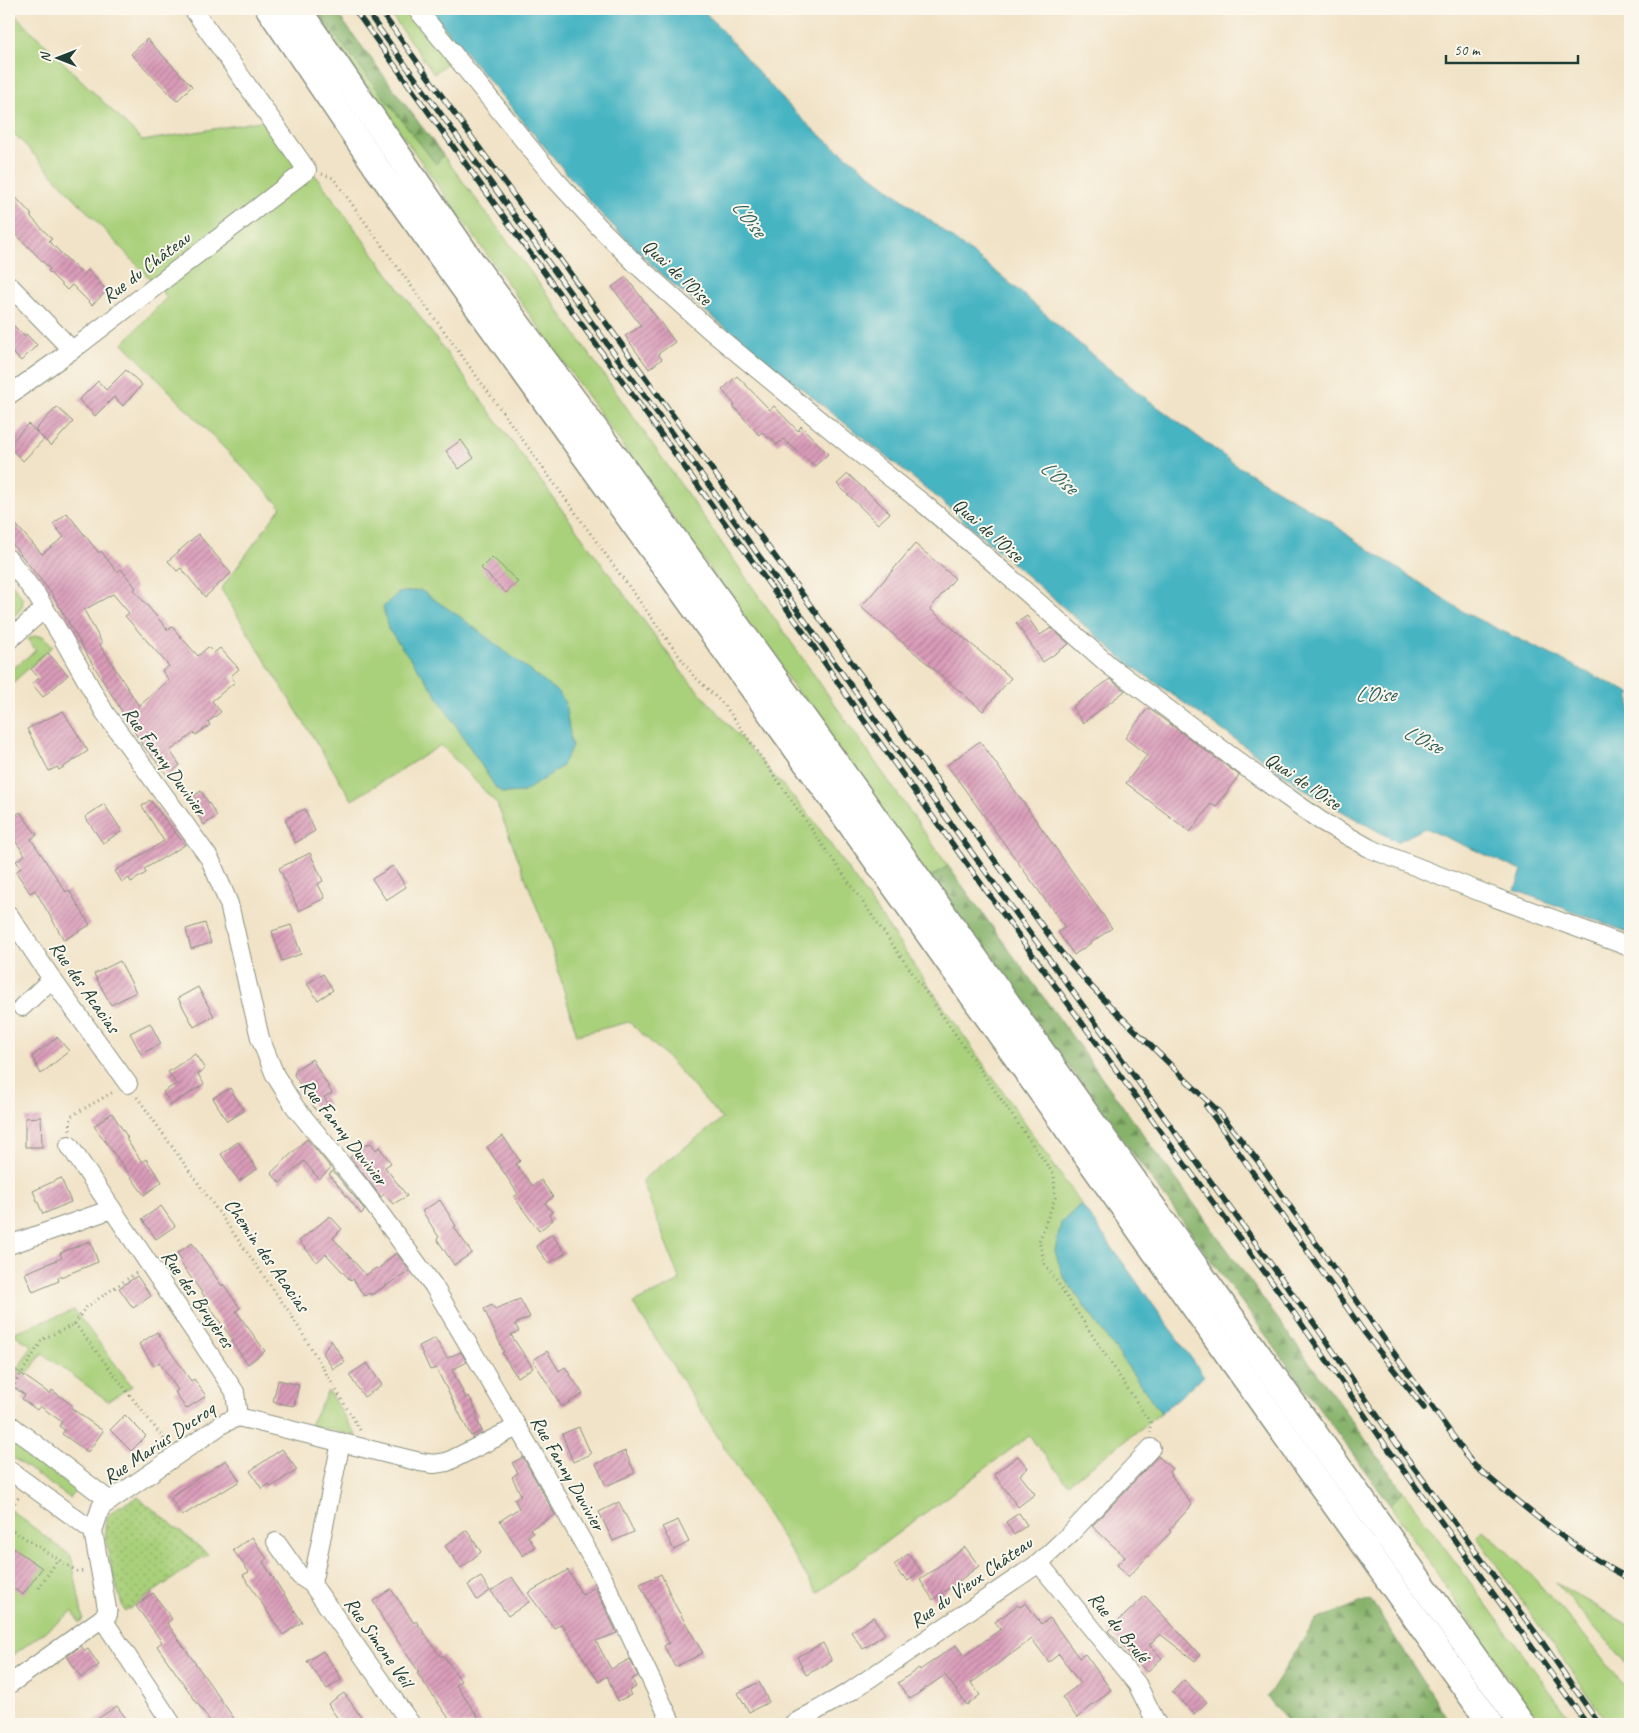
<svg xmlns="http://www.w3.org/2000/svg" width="1639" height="1733" viewBox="0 0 1639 1733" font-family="Caveat,sans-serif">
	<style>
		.grass { fill: #a9d07a; stroke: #648657; fill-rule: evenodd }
		.forest { fill: url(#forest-firs); stroke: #52784f }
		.park { fill: url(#park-dots); stroke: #648657 }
		.water { fill: #46b4c2; stroke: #32787b }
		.building { fill: url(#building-hatch); fill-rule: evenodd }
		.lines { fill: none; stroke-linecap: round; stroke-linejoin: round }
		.minor-casing { stroke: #88907e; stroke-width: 20 }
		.highway-casing { stroke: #88907e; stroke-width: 28 }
		.path { stroke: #88907e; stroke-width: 3; stroke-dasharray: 1 4; stroke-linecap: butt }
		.minor { stroke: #fff; stroke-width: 18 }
		.highway { stroke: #fff; stroke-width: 25 }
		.rail-casing { stroke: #1f3d34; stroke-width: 5.5 }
		.rail { stroke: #fbf7ec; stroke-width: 4; stroke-dasharray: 11; stroke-linecap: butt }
		.labels { text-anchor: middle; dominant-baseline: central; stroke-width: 4; stroke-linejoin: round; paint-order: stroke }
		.street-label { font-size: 20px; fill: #1f3d34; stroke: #fbf7ec }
		.water-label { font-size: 21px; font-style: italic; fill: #2b615f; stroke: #fbf7ec }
	</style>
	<defs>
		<pattern id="forest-firs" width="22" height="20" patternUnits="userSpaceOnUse" patternTransform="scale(1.25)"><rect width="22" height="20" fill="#86b26a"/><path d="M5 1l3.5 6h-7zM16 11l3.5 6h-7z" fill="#6d9258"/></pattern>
		<pattern id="park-dots" width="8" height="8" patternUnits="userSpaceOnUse" patternTransform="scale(1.25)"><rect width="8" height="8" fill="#a9d07a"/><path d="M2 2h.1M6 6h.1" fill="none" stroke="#89aa65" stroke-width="1.8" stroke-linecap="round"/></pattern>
		<pattern id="building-hatch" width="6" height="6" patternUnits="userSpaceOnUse" patternTransform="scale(1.25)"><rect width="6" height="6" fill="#da9cb9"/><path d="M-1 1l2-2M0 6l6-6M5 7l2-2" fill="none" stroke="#b08097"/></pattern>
	</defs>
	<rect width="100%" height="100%" fill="#fbf7ec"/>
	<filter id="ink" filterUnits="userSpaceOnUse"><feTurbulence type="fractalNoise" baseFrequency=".02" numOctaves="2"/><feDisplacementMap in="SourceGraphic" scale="10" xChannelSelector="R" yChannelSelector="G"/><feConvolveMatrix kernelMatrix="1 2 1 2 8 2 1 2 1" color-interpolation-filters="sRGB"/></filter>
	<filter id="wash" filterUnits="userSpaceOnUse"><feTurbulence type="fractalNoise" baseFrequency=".0096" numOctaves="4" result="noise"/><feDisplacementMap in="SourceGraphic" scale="20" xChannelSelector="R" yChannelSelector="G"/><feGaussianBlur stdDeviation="1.12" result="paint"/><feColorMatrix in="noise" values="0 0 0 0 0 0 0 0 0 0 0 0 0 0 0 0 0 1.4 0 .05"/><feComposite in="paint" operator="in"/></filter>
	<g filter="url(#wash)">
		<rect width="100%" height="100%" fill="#f1e3c7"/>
		<g class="grass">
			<path d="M9,9L143,141L272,119L322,184L683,674L812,818L1081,1204L1061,1223L1063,1276L1161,1413L1068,1484L1029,1436L817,1593L633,1303L680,1281L642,1180L722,1119L668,1058L629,1022L577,1035L549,939L497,804L441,745L352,800L221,589L281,507L123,343L167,297L9,128ZM388,629L524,792L503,793L496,788L428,682Z"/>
			<path d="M313,9H315L436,163L443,155L550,298L948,866L929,878Z"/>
			<path d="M387,9H431L463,49L434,74Z"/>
			<path d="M13,585L23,599L22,607L11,620L9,617V588Z"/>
			<path d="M35,636H43L53,646L9,686V672L36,650L27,639Z"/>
			<path d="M74,1310L132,1386L108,1401L42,1353L9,1402V1383L32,1346L12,1333Z"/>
			<path d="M328,1391L357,1436L310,1425Z"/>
			<path d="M9,1438L78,1488L70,1498L9,1455Z"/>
			<path d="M1403,1491L1574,1724H1540L1390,1505Z"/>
			<path d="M9,1509L71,1556L83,1619L79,1623L73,1611L9,1658Z"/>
			<path d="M1483,1530L1524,1567L1588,1640L1630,1693V1724H1608L1477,1537Z"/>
			<path d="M1556,1583L1630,1626V1668Z"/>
		</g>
		<g class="forest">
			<path d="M315,9H334L443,155L436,164Z"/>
			<path d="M948,866L1403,1491L1390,1505L1142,1166L929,878Z"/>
			<path d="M1370,1599L1451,1724H1290L1267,1697L1316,1620Z"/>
		</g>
		<path class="park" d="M138,1497L208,1554L125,1612C118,1595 101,1536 106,1520C110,1509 129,1502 138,1497Z"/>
		<g class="water">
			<path d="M429,9H702C741,50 775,95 817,133L1004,278L1097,359L1139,393L1236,465L1330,521L1353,539L1467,614L1630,693V933L1515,890L1522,871L1425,828L1397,842L1313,795L1124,660L933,494L689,298L655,268L600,213Z"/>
			<path d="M420,590L459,616L559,693L565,703L572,747L561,767L524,792L503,793L496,788L428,682L388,629L383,607L398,593Z"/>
			<path d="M1081,1204L1204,1376L1161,1413L1063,1276L1055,1251L1061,1223Z"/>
		</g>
		<g id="blocks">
			<g class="building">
				<path d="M147,39L192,86L177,101L131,54Z"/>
				<path d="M9,190L32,215L30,216L52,239L49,241L83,275L88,270L107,291L92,305L72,285L67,290L48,271L50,269L9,227Z"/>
				<path d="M626,277L675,342L658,354L662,359L649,369L625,336L641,326L612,287Z"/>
				<path d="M9,321L24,336L26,334L37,345L21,361L9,349Z"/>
				<path d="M126,370L142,385L123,406L114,397L95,416L79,400L98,381L106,390Z"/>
				<path d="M737,376L770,410L774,406L798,431L801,426L828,454L815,466L783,439L777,445L770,437L768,438L762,432L759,435L733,406L735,405L722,390Z"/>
				<path d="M57,407L73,422L51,446L35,430Z"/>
				<path d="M28,424L44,439L23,461L9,447V444Z"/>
				<path d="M461,440L474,458L459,469L446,451Z"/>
				<path d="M848,474L890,513L878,524L837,484Z"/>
				<path d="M67,513L99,553L101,551L117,572L121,569L136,588L134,590L168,630L172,627L198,656L208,647L214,653L220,648L239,669L231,676L235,682L212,701L221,712L208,722L210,725L196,735L194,733L170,751L180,765L168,776L142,744L89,658L52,594L9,540V517L42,554L64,537L53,524ZM113,594L129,613L125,616L169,666L162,671L169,680L139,706L100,645L102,643L84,610Z"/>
				<path d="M198,534L231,573L205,597L181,568L177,571L168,561Z"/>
				<path d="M915,544L955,578L930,609L1011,678L983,711L861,607Z"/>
				<path d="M492,557L518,582L506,593L481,568Z"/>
				<path d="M1027,616L1040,635L1051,628L1069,644L1043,662L1016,623Z"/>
				<path d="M48,653L68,675L43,697L32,684L39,678L31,669Z"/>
				<path d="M1110,679L1125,691L1083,723L1072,707Z"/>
				<path d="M1148,708L1239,775L1216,807L1211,804L1190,832L1126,783L1147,755L1125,738Z"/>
				<path d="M63,711L88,751L59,770L57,767L49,771L27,729Z"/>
				<path d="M980,741L1112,928L1074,955L1058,932L1065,927L947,765Z"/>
				<path d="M201,791L217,816L204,825L188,800Z"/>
				<path d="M150,800L185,845L144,869L146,873L131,882L129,878L122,882L115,871L164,841L142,806Z"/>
				<path d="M104,804L122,831L103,843L85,817Z"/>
				<path d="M305,809L315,831L295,843L285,819Z"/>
				<path d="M20,812L37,835L31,839L66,892L69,890L90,925L64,940L35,890L30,893L16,872L21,868L16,861L25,855L9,832V820Z"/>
				<path d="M310,853L323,881L318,884L325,898L299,911L279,868Z"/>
				<path d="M393,866L406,887L386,900L372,879Z"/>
				<path d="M205,923L211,943L191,949L186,929Z"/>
				<path d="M291,925L301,954L282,961L272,931Z"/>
				<path d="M120,961L136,992L111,1005L94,974Z"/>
				<path d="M323,974L333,990L318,1000L307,984Z"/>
				<path d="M198,987L214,1016L194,1027L178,998Z"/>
				<path d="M150,1023L161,1044L141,1054L130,1033Z"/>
				<path d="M57,1037L69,1051L41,1074L32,1057Z"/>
				<path d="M195,1054L205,1069L198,1074L204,1084L171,1105L163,1092L176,1084L168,1072Z"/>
				<path d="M312,1059L332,1093L324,1097L329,1105L317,1112L294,1075L296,1069Z"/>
				<path d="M230,1088L244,1111L227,1121L213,1098Z"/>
				<path d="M112,1113L128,1138L126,1139L142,1162L146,1159L162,1182L144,1195L94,1126Z"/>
				<path d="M41,1117L42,1147H25V1118Z"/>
				<path d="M503,1136L520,1161L516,1164L533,1186L541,1180L553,1197L545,1203L552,1212L549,1215L553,1220L539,1231L514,1197L518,1194L487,1147Z"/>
				<path d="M307,1139L331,1168L319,1179L304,1161L280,1183L271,1173Z"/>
				<path d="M238,1142L257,1169L239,1181L221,1154Z"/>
				<path d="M368,1143L369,1144L371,1143L376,1150L379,1147L391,1163L385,1167L407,1196L393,1204L384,1194L381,1197L350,1157Z"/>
				<path d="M333,1171L365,1210L361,1214L329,1174Z"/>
				<path d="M61,1178L71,1202L43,1214L33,1191Z"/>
				<path d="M440,1200L456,1226L454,1227L472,1253L454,1265L437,1239L439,1237L422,1211Z"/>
				<path d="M161,1206L175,1226L156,1239L142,1219Z"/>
				<path d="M330,1216L342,1229L333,1238L366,1275L376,1268L378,1269L396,1253L410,1271L371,1295L370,1293L364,1296L353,1279L351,1281L326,1254L317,1262L299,1241Z"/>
				<path d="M552,1234L565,1253L549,1264L536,1246Z"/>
				<path d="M90,1241L98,1262L58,1278L59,1281L33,1292L25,1273L62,1258L60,1253Z"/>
				<path d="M192,1243L222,1286L223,1284L240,1308L236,1311L265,1351L248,1364L231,1341L233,1340L203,1298L205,1297L180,1262L182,1260L177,1253Z"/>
				<path d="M137,1276L151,1296L133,1308L119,1288Z"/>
				<path d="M520,1299L530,1317L515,1324L519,1331L511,1335L533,1368L517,1377L502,1353L504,1352L484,1309L492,1305L495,1309Z"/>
				<path d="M157,1332L191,1381L194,1379L206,1396L186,1409L175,1392L178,1390L159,1362L154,1366L139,1344Z"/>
				<path d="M435,1338L447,1358L461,1352L467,1362L452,1370L466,1398L469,1396L478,1415L476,1418L482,1431L471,1436L436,1368L430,1370L419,1346Z"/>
				<path d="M331,1340L345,1362L333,1369L323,1353Z"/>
				<path d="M547,1351L559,1371L565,1367L583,1394L562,1407L533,1360Z"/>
				<path d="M367,1363L382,1385L364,1397L349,1375Z"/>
				<path d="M9,1365L50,1394L52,1390L73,1406L71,1408L103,1431L88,1452L62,1434L65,1430L59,1426L62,1422L40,1406L37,1410L22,1399L25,1395L9,1384Z"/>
				<path d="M278,1380L299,1385L294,1406L273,1402Z"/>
				<path d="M125,1415L146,1436L131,1451L110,1430Z"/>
				<path d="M579,1427L591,1454L573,1462L562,1434Z"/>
				<path d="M282,1449L297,1470L271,1487L269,1484L262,1489L250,1471Z"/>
				<path d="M625,1451L635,1473L606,1486L596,1464Z"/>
				<path d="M1018,1456L1028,1468L1020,1475L1035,1494L1018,1507L994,1474Z"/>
				<path d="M1158,1456L1172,1469L1169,1472L1192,1505L1169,1530L1171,1532L1128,1577L1117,1565L1125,1557L1092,1526Z"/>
				<path d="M523,1457L555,1515L530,1529L533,1533L528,1536L535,1547L523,1556L500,1521L519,1508L514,1499L521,1495L512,1477L518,1473L512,1463Z"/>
				<path d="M226,1460L240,1481L222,1492L221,1491L182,1516L170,1497Z"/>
				<path d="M619,1502L634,1532L613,1541L599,1512Z"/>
				<path d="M1019,1513L1027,1525L1014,1535L1006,1522Z"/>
				<path d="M678,1520L689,1542L674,1550L662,1527Z"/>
				<path d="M467,1530L481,1552L461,1568L445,1546Z"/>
				<path d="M252,1537L267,1559L263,1562L302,1622L283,1635L243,1575L249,1572L233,1550Z"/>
				<path d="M9,1545L42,1568L23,1595L9,1585Z"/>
				<path d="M965,1547L979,1566L933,1600L920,1580Z"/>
				<path d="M908,1554L921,1571L908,1581L904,1576L902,1577L894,1565Z"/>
				<path d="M568,1570L582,1595L595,1587L617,1633L596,1641L611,1669L630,1659L638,1676L632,1679L636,1687L629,1691L631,1695L618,1701L607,1676L599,1682L562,1624L554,1628L528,1593Z"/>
				<path d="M661,1574L675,1605L703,1653L675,1667L664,1646L669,1643L640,1584Z"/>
				<path d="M481,1577L490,1591L477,1600L468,1585Z"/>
				<path d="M512,1577L529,1602L508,1616L491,1591Z"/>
				<path d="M391,1589L414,1623L416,1621L441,1657L443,1655L461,1681L456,1685L483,1724H453L417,1673L419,1672L384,1621L373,1601Z"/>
				<path d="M153,1593L172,1619L167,1623L238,1724H212L157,1646L162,1642L136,1606Z"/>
				<path d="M1145,1596L1200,1655L1195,1661L1160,1634L1149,1645L1162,1658L1147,1672L1108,1631Z"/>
				<path d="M1026,1603L1041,1624L1050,1618L1079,1658L1085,1654L1111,1690L1077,1718L1062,1697L1080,1684L1059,1654L1049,1662L1032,1639L971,1683L980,1695L967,1705L945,1675L910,1699L898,1683L919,1668L920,1670L956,1645L964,1656L1001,1629L995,1622L1018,1605L1020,1607Z"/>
				<path d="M873,1617L885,1634L863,1649L851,1632Z"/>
				<path d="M823,1643L832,1661L806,1675L797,1657Z"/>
				<path d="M81,1646L85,1651L88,1649L99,1665L81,1678L67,1656Z"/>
				<path d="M323,1651L342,1679L327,1689L307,1661Z"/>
				<path d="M1184,1680L1207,1702L1194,1714L1172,1692Z"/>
				<path d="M759,1682L769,1702L749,1712L738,1693Z"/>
				<path d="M344,1693L366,1724H342L333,1712L328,1704Z"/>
				<path d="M117,1706L130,1724H90Z"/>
			</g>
		</g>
	</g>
	<g filter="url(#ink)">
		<use href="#blocks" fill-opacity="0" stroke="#88907e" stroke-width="1"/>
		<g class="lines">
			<g class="minor-casing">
				<g id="minor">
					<path d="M417,9L555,179L599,227L637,265L711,331L858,452L924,504L989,559L1110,666L1259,777L1321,821L1371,849L1496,898L1630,947"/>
					<path d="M9,285L72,350"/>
					<path d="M9,395L79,345L307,170L193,9"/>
					<path d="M9,559L37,596L62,637L105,713L210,859L229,904L260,1038L275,1075L295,1107L362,1189L433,1285L531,1450L603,1578L672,1724"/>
					<path d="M9,640L44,609"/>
					<path d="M9,915L52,979L128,1084"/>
					<path d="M22,1007L52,979"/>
					<path d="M69,1145L112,1209"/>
					<path d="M9,1245L112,1209L235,1392L238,1417"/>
					<path d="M9,1424L110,1501"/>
					<path d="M9,1470L93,1531"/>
					<path d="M276,1542L300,1576L312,1584L411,1724"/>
					<path d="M1039,1563L1137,1684L1157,1724"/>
					<path d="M312,1584L341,1442"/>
					<path d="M102,1618L172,1724"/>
					<path d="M10,1684L108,1614L93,1531L101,1507L224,1423L238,1417L420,1462L434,1464L447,1462L517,1427"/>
					<path d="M793,1724L851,1691L1039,1563L1071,1533L1151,1448"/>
				</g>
			</g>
			<g class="highway-casing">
				<g id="highway">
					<path d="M269,9L377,168L841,811L1491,1724"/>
					<path d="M298,9L474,265L599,434L821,742L1522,1724"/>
				</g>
			</g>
			<g class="path">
				<path d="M322,174L333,178L693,675L726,707L1054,1175L1055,1198L1039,1241L1045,1264L1150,1422V1433"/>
				<path d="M137,1097L290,1313L360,1430"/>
				<path d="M70,1130L71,1116L115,1091"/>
				<path d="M136,1273L85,1308L75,1324L167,1443"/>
				<path d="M9,1393L43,1339L75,1324"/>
				<path d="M9,1511L19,1497"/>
				<path d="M9,1528L78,1572L83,1571"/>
				<path d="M39,1588L58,1559"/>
			</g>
			<use href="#minor" class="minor"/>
			<use href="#highway" class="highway"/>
			<g class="rail-casing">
				<g id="rail">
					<path d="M354,9L805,634L858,712L922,802L1164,1136L1283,1297L1384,1443L1535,1651L1587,1724"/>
					<path d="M365,9L689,457L866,707L1318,1329L1396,1443L1543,1643L1599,1724"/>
					<path d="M379,9L1061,952L1086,981L1112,1008L1218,1111L1257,1160L1470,1460"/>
					<path d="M1206,1106L1221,1127L1364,1332L1424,1408"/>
					<path d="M1465,1455L1476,1467C1526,1508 1573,1550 1630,1579"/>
				</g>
			</g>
			<use href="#rail" class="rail"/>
		</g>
	</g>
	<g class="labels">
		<g class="street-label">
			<text transform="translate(146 267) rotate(-37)">Rue du Château</text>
			<text transform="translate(677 272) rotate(43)">Quai de l'Oise</text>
			<text transform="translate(988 530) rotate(41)">Quai de l'Oise</text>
			<text transform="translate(165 761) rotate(54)">Rue Fanny Duvivier</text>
			<text transform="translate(1303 781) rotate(34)">Quai de l'Oise</text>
			<text transform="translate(85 987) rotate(55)">Rue des Acacias</text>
			<text transform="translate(344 1132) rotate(52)">Rue Fanny Duvivier</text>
			<text transform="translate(267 1255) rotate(55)">Chemin des Acacias</text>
			<text transform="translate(198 1299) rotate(56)">Rue des Bruyères</text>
			<text transform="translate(159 1443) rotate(-34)">Rue Marius Ducroq</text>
			<text transform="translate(568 1473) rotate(60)">Rue Fanny Duvivier</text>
			<text transform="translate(971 1582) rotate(-35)">Rue du Vieux Château</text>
			<text transform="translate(1119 1627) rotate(51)">Rue du Brulé</text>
			<text transform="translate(379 1642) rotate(55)">Rue Simone Veil</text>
		</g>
		<g class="water-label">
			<text transform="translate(749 218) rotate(51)">L'Oise</text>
			<text transform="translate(1059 477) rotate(39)">L'Oise</text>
			<text x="1375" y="694">L’Oise</text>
			<text transform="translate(1423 739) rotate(26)">L'Oise</text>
		</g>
	</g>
	<rect width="1639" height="1733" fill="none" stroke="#fbf7ec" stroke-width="30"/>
	<g transform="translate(58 58) rotate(270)" stroke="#fbf7ec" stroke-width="4" paint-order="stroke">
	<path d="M0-4L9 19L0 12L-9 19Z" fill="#1f3d34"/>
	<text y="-8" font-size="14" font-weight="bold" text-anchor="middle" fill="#1f3d34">N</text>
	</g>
	<path d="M1446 55v8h132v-8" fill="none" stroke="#1f3d34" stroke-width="2.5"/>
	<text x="1454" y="55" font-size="15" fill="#1f3d34" stroke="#fbf7ec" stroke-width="4" paint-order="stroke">50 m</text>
</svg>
